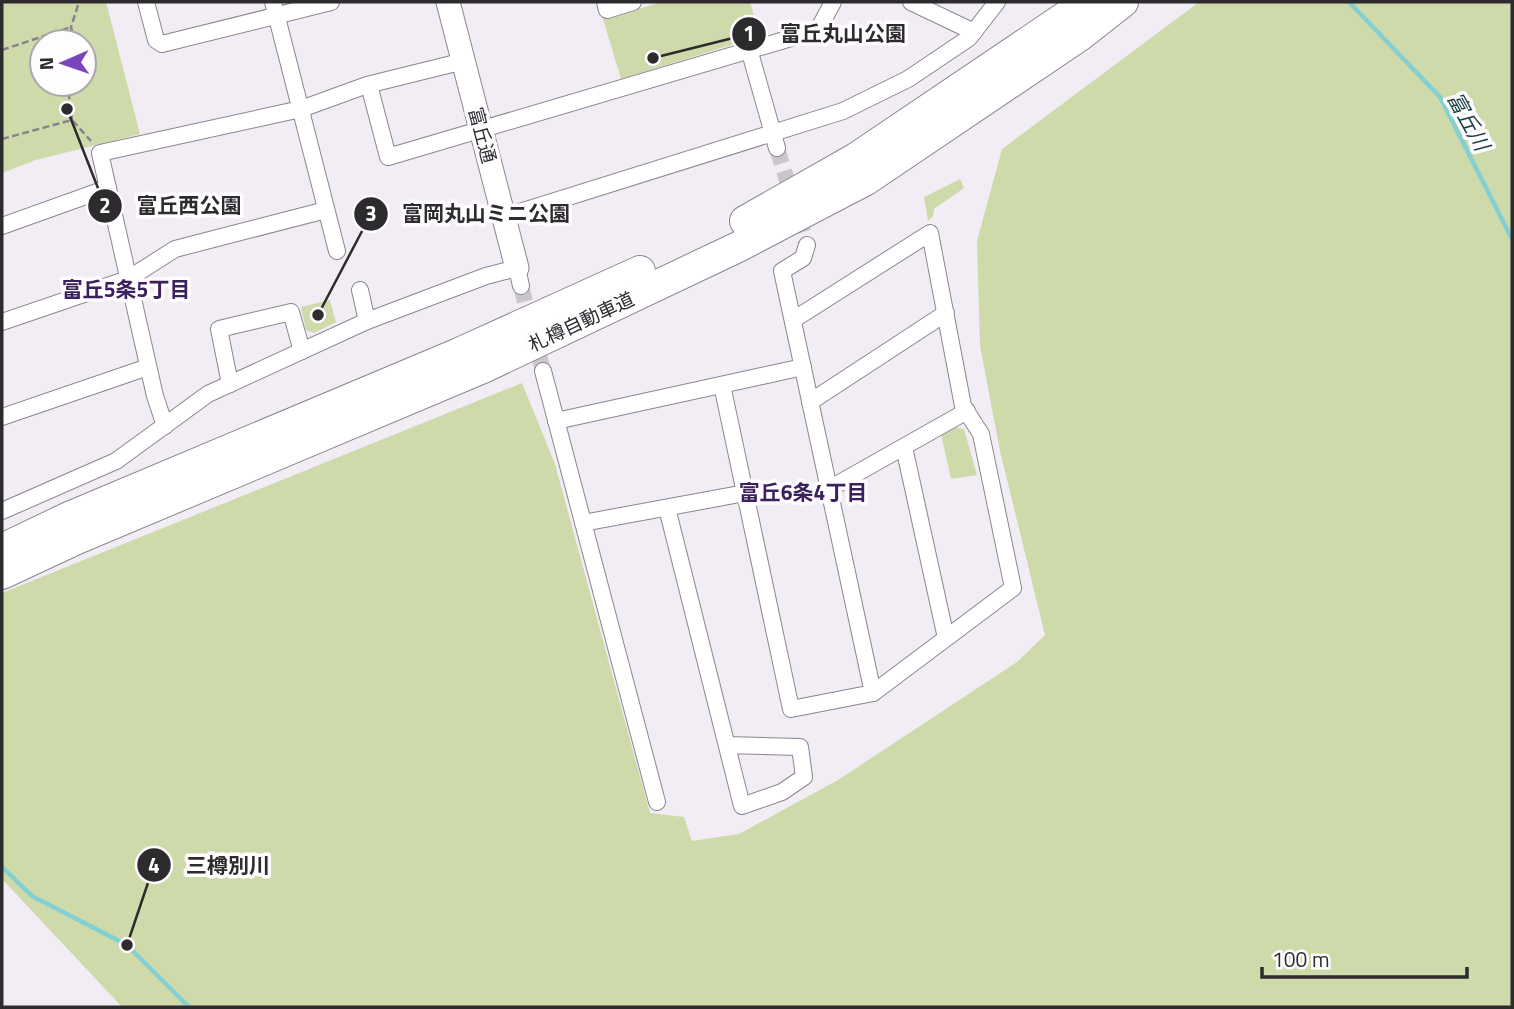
<svg xmlns="http://www.w3.org/2000/svg" width="1514" height="1009" viewBox="0 0 1514 1009" font-family="'Titillium Web','Noto Sans JP',sans-serif">
	<style>
		.green { fill: #cfdaaa; fill-rule: evenodd }
		.lines { fill: none; stroke-linecap: round; stroke-linejoin: round }
		.stream { stroke: #83cfd2; stroke-width: 4.5 }
		.street-tunnel { stroke: #cbc6cd; stroke-width: 16; stroke-dasharray: 16 8; stroke-linecap: butt }
		.street-casing { stroke: #8a868d; stroke-width: 18 }
		.secondary-casing { stroke: #8a868d; stroke-width: 25 }
		.highway-casing { stroke: #8a868d; stroke-width: 32 }
		.path { stroke: #878389; stroke-width: 2.5; stroke-dasharray: 7 3.5; stroke-linecap: butt }
		.street { stroke: #fff; stroke-width: 16 }
		.secondary { stroke: #fff; stroke-width: 23 }
		.highway { stroke: #fff; stroke-width: 30 }
		.labels { text-anchor: middle; dominant-baseline: central; stroke-width: 7; stroke-linejoin: round; paint-order: stroke }
		.street-label { font-size: 19px; fill: #2d2b2e; stroke: #fefcff }
		.water-label { font-size: 21px; font-style: italic; fill: #1b4041; stroke: #fefcff }
		.neighbourhood-label { font-size: 21px; font-weight: bold; fill: #3b215b; stroke: #fefcff }
		.leader { fill: none; stroke: #2d2b2e; stroke-width: 2.5 }
		.callout-dot { fill: #2d2b2e; stroke: #fefcff; stroke-width: 2.5 }
		.mark-label { font-size: 21px; text-anchor: middle; font-weight: bold; fill: #fff }
		.callout-label { font-size: 21px; text-anchor: middle; font-weight: bold; fill: #2d2b2e; stroke: #fefcff; stroke-width: 7; stroke-linejoin: round; paint-order: stroke }
	</style>
	<rect width="100%" height="100%" fill="#f2edf5"/>
	<g class="green">
		<path d="M2,2H106L140,134L36,160L2,173ZM84,42V84H42V42Z"/>
		<path d="M662,2H750L760,36L621,79L603,19Z"/>
		<path d="M1199,2H1512V1007H122L2,879V593L522,383L555,464L650,813L684,817L692,841L739,834L838,780L1017,662L1045,635L1000,451L980,346L977,241L1002,149Z"/>
		<path d="M960,179L964,188L934,209L933,216L928,221L924,197Z"/>
		<path d="M330,300L336,322L314,333L306,330L301,307Z"/>
		<path d="M952,427L964,429L977,475L951,479L941,434Z"/>
	</g>
	<g class="lines">
		<g class="stream">
			<path d="M1349,2L1440,97L1512,239"/>
			<path d="M2,867L32,896L127,945L189,1007"/>
		</g>
		<g class="street-tunnel">
			<path d="M777,148L807,245"/>
			<path d="M521,286L543,371"/>
		</g>
		<g class="street-casing">
			<g id="street">
				<path d="M146,2L156,40L162,44L331,2"/>
				<path d="M273,2L337,251"/>
				<path d="M605,2L607,10L633,2"/>
				<path d="M911,2L974,32"/>
				<path d="M749,49L777,148"/>
				<path d="M369,85L388,157L818,30L833,2"/>
				<path d="M504,217L843,111L908,79L969,38L997,2"/>
				<path d="M2,226L108,188"/>
				<path d="M807,245L803,258L782,271L873,693"/>
				<path d="M360,290L367,321"/>
				<path d="M2,322L128,279L175,249L326,210"/>
				<path d="M543,371L657,802"/>
				<path d="M230,384L219,329L291,312L302,351"/>
				<path d="M722,385L791,709L873,693L1013,588L981,434L963,406L930,233L793,320"/>
				<path d="M810,402L946,313"/>
				<path d="M2,417L148,367"/>
				<path d="M556,421L803,367"/>
				<path d="M165,426L155,396L100,153L301,109L367,85L464,61"/>
				<path d="M904,447L946,638"/>
				<path d="M829,489L967,411"/>
				<path d="M667,508L742,806L782,792L804,777L800,747L727,745"/>
				<path d="M2,511L116,461L208,394L367,321L486,276L517,268L521,286"/>
				<path d="M583,523L745,493"/>
			</g>
		</g>
		<g class="secondary-casing">
			<path id="secondary" d="M448,2L517,268"/>
		</g>
		<g class="highway-casing">
			<g id="highway">
				<path d="M745,221L856,158L1087,2"/>
				<path d="M2,549L69,517L459,353L640,271"/>
				<path d="M2,574L77,539L483,368L738,247L866,180L1081,35L1123,2"/>
			</g>
		</g>
		<g class="path">
			<path d="M75,42L71,27L79,2"/>
			<path d="M2,50L71,27"/>
			<path d="M84,72L87,83L84,84"/>
			<path d="M72,120L68,88L83,84"/>
			<path d="M2,139L72,120L91,141"/>
		</g>
		<use href="#street" class="street"/>
		<use href="#secondary" class="secondary"/>
		<use href="#highway" class="highway"/>
	</g>
	<g class="labels">
		<g class="street-label">
			<text transform="translate(483 135) rotate(75)">富丘通</text>
			<text transform="translate(581 321) rotate(-25)">札樽自動車道</text>
		</g>
		<g class="water-label">
			<text transform="translate(1469 121) rotate(61)">富丘川</text>
		</g>
		<g class="neighbourhood-label">
			<text x="126" y="289">富丘5条5丁目</text>
			<text x="803" y="492">富丘6条4丁目</text>
		</g>
	</g>
	<path class="leader" d="M653 58L749 34M67 109L105 206M318 315L371 214M127 945L154 865"/>
	<g class="callout-dot">
		<circle cx="653" cy="58" r="7"/>
		<circle cx="67" cy="109" r="7"/>
		<circle cx="318" cy="315" r="7"/>
		<circle cx="127" cy="945" r="7"/>
		<circle cx="749" cy="34" r="18"/>
		<circle cx="105" cy="206" r="18"/>
		<circle cx="371" cy="214" r="18"/>
		<circle cx="154" cy="865" r="18"/>
	</g>
	<g class="mark-label">
		<text x="749" y="41">1</text>
		<text x="105" y="213">2</text>
		<text x="371" y="221">3</text>
		<text x="154" y="873">4</text>
	</g>
	<g class="callout-label">
		<text x="843" y="41">富丘丸山公園</text>
		<text x="189" y="213">富丘西公園</text>
		<text x="486" y="221">富岡丸山ミニ公園</text>
		<text x="228" y="873">三樽別川</text>
	</g>
	<rect width="1514" height="1009" fill="none" stroke="#2d2b2e" stroke-width="7"/>
	<g transform="translate(63 63) rotate(268)"><circle r="33" fill="#fefcff" stroke="#aaa8ab" stroke-width="2"/>
	<path d="M0-5L12 26L0 18L-12 26Z" fill="#7b45bc"/>
	<text y="-10" font-size="19" font-weight="bold" text-anchor="middle" fill="#2d2b2e">N</text>
	</g>
	<path d="M1262 967v10h205v-10" fill="none" stroke="#2d2b2e" stroke-width="3.5"/>
	<text x="1272" y="967" font-size="21" fill="#2d2b2e" stroke="#fefcff" stroke-width="5" paint-order="stroke">100 m</text>
</svg>
